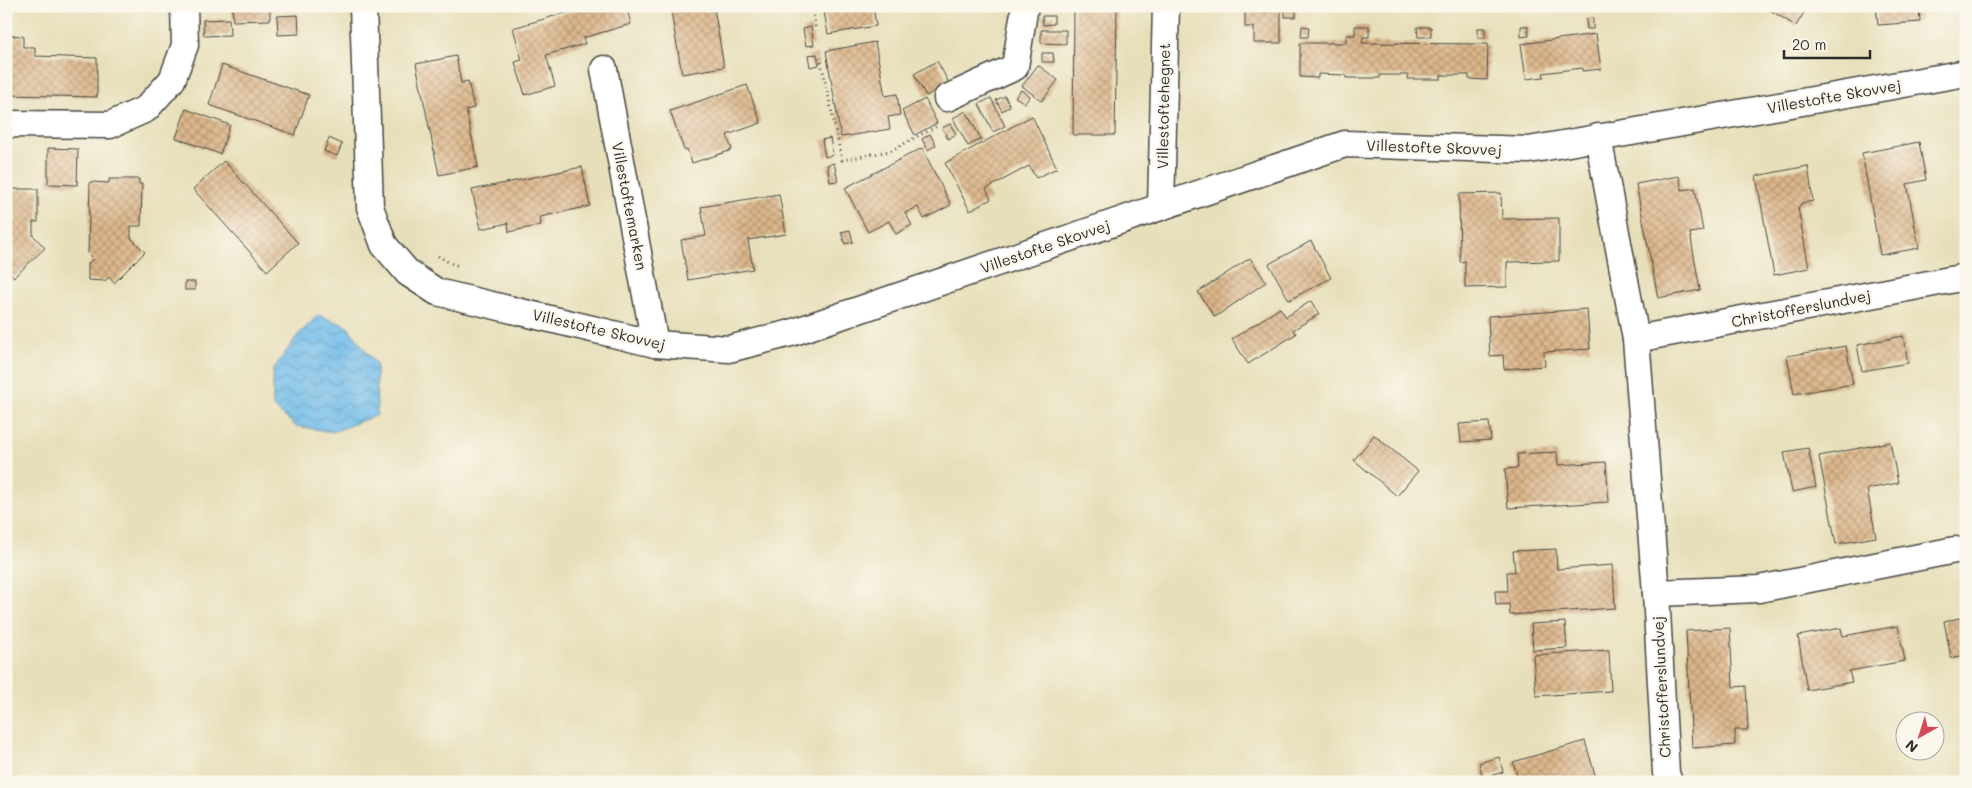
<svg xmlns="http://www.w3.org/2000/svg" width="1972" height="788" viewBox="0 0 1972 788" font-family="Mali,sans-serif">
	<style>
		.water { fill: url(#water-waves); stroke: #4e738a }
		.building { fill: url(#building-cross-hatch) }
		.lines { fill: none; stroke-linecap: round; stroke-linejoin: round }
		.minor-casing { stroke: #474640; stroke-width: 29 }
		.path { stroke: #474640; stroke-width: 3; stroke-dasharray: 1 4; stroke-linecap: butt }
		.minor { stroke: #fff; stroke-width: 26 }
		.labels { text-anchor: middle; dominant-baseline: central; stroke-width: 4.5; stroke-linejoin: round; paint-order: stroke }
		.street-label { font-size: 15px; fill: #2b2b2b; stroke: #fbf7ec }
	</style>
	<defs>
		<pattern id="water-waves" width="16" height="10" patternUnits="userSpaceOnUse" patternTransform="scale(1.25)"><rect width="16" height="10" fill="#70bbe9"/><path d="M0 5q4-4 8 0t8 0" fill="none" stroke="#5c98bd"/></pattern>
		<pattern id="building-cross-hatch" width="8" height="8" patternUnits="userSpaceOnUse" patternTransform="scale(1.25)"><rect width="8" height="8" fill="#ddb78b"/><path d="M0 0l8 8M0 8l8-8" fill="none" stroke="#b39572"/></pattern>
	</defs>
	<rect width="100%" height="100%" fill="#fbf7ec"/>
	<filter id="ink" filterUnits="userSpaceOnUse"><feTurbulence type="fractalNoise" baseFrequency=".02" numOctaves="2"/><feDisplacementMap in="SourceGraphic" scale="10" xChannelSelector="R" yChannelSelector="G"/><feConvolveMatrix kernelMatrix="1 2 1 2 8 2 1 2 1" color-interpolation-filters="sRGB"/></filter>
	<filter id="wash" filterUnits="userSpaceOnUse"><feTurbulence type="fractalNoise" baseFrequency=".0096" numOctaves="4" result="noise"/><feDisplacementMap in="SourceGraphic" scale="20" xChannelSelector="R" yChannelSelector="G"/><feGaussianBlur stdDeviation="1.12" result="paint"/><feColorMatrix in="noise" values="0 0 0 0 0 0 0 0 0 0 0 0 0 0 0 0 0 1.4 0 .05"/><feComposite in="paint" operator="in"/></filter>
	<g filter="url(#wash)">
		<rect width="100%" height="100%" fill="#e7dfba"/>
		<path class="water" d="M318,315L347,326L376,364L377,415L333,432L296,426L273,407V370L298,335Z"/>
		<g id="blocks">
			<g class="building">
				<path d="M232,6H270V20L233,21Z"/>
				<path d="M573,6H626L631,24L583,38L585,44L546,55L555,86L525,95L515,62L522,60L513,28L575,10Z"/>
				<path d="M670,6H717L714,8L724,67L682,74Z"/>
				<path d="M823,6H873L876,26L828,34Z"/>
				<path d="M1763,6H1808L1796,26Z"/>
				<path d="M1876,6H1919L1920,22L1878,25Z"/>
				<path d="M1074,8H1117L1115,135H1073Z"/>
				<path d="M1245,8L1281,9V43H1254V27H1245Z"/>
				<rect x="1285" y="10" width="11" height="7"/>
				<path d="M298,15L299,34L278,35L277,16Z"/>
				<path d="M1042,16H1054V24L1043,25Z"/>
				<path d="M1593,18V29H1587L1586,19Z"/>
				<path d="M229,19L230,35L204,36L203,20Z"/>
				<path d="M1302,26L1309,27L1308,37H1301Z"/>
				<path d="M1355,26H1369V37H1363L1362,43L1488,44L1487,80L1469,79V75H1441V79H1407L1408,75H1380V78H1346V75L1318,74V78L1300,77V43H1346V35H1355Z"/>
				<path d="M1521,26H1528L1529,36L1521,37Z"/>
				<path d="M811,27L814,45L806,46L803,29Z"/>
				<path d="M1417,27H1431V37H1418Z"/>
				<rect x="1478" y="28" width="7" height="10"/>
				<path d="M1041,30H1066V44L1041,43Z"/>
				<path d="M1596,34L1601,69L1582,71V68L1543,73L1544,77L1526,79L1521,44Z"/>
				<path d="M6,35L23,36V47H35V56L97,58V97L6,95L8,46H6Z"/>
				<path d="M875,42L885,96L897,94L900,115L888,117L890,129L841,137L826,51Z"/>
				<path d="M1042,53H1053L1054,62H1042Z"/>
				<path d="M817,54L819,65L810,67L808,55Z"/>
				<path d="M456,56L461,83L468,81L474,108L466,110L478,167L439,175L416,64Z"/>
				<path d="M937,61L949,83L926,96L914,74Z"/>
				<path d="M222,65L309,95L295,135L209,105Z"/>
				<path d="M1038,65L1058,80L1042,101L1022,86Z"/>
				<path d="M747,85L761,123L727,135L732,150L692,163L687,149L684,150L670,111Z"/>
				<path d="M1021,90L1030,96L1025,103L1015,97Z"/>
				<path d="M1005,96L1010,106L1002,111L996,100Z"/>
				<path d="M991,98L1005,126L993,132L979,104Z"/>
				<path d="M925,99L937,123L915,135L902,111Z"/>
				<path d="M186,109L230,125L220,154L176,138Z"/>
				<path d="M966,111L981,139L968,146L953,118Z"/>
				<path d="M1032,116L1057,168L1036,178L1029,166L986,189L991,199L970,211L945,163Z"/>
				<path d="M950,124L956,134L948,139L942,128Z"/>
				<path d="M930,134L936,145L928,150L922,139Z"/>
				<path d="M329,138L342,144L337,156L324,151Z"/>
				<path d="M830,138L833,155L825,157L822,140Z"/>
				<path d="M1919,142L1926,180L1907,184L1919,248L1880,255L1862,153Z"/>
				<path d="M48,148L78,149L77,185L48,184Z"/>
				<path d="M922,148L951,205L924,219L918,207L905,213L912,225L896,234L889,221L868,232L845,188Z"/>
				<path d="M224,161L298,243L267,271L193,189Z"/>
				<path d="M834,163L838,181L830,182L827,165Z"/>
				<path d="M1808,166L1813,201L1802,203L1798,208L1809,268L1774,275L1756,176Z"/>
				<path d="M582,167L590,206L540,217L541,225L509,232L508,223L481,229L472,190Z"/>
				<path d="M1679,176L1682,190L1695,188L1703,231L1690,233L1700,290L1658,298L1636,184Z"/>
				<path d="M109,179H139V184H142L141,226H131V238L145,252L114,283L109,277L105,281L88,280V264L93,259L88,254L90,182L109,183Z"/>
				<path d="M6,189H38V222H33V235L45,248L14,277L6,269Z"/>
				<path d="M1501,193L1502,219L1559,218V261L1507,262V287L1465,288V261L1460,262L1459,194Z"/>
				<path d="M779,194L786,234L748,240L753,269L688,280L681,240L706,236L701,207Z"/>
				<path d="M850,230L853,242L845,244L841,232Z"/>
				<path d="M1311,241L1331,278L1289,300L1269,264Z"/>
				<path d="M1250,258L1266,282L1215,317L1198,292Z"/>
				<rect x="185" y="282" width="10" height="8"/>
				<path d="M1311,301L1319,314L1293,330L1296,334L1248,364L1232,339L1280,308L1286,317Z"/>
				<path d="M1587,309L1590,349L1544,352L1545,366L1504,369L1503,355L1490,356L1488,316Z"/>
				<path d="M1903,336L1908,363L1862,371L1857,345Z"/>
				<path d="M1846,346L1853,384L1794,394L1787,356Z"/>
				<path d="M1489,422L1491,440L1461,442L1459,424Z"/>
				<path d="M1374,435L1418,471L1397,496L1354,460Z"/>
				<path d="M1890,442L1898,483L1867,489L1876,537L1836,544L1819,456Z"/>
				<path d="M1808,448L1816,487L1792,492L1784,452Z"/>
				<path d="M1557,452L1558,465L1606,462L1609,502L1508,508L1505,469L1518,468L1517,454Z"/>
				<path d="M1556,549L1557,569L1613,565L1615,608L1510,615L1509,604L1496,605L1495,591H1508L1507,572H1515L1513,551Z"/>
				<path d="M1966,617V655L1951,658L1944,621Z"/>
				<path d="M1565,622L1567,648L1533,650L1531,624Z"/>
				<path d="M1898,626L1905,661L1849,671L1852,682L1807,690L1798,636L1841,628L1843,636Z"/>
				<path d="M1730,628L1733,687L1746,686L1748,730H1735V745L1692,748L1686,631Z"/>
				<path d="M1609,650L1611,691L1536,696L1533,655Z"/>
				<path d="M1585,741L1596,778L1584,782H1519L1513,762Z"/>
				<path d="M1499,757L1503,772L1483,778L1479,763Z"/>
			</g>
		</g>
	</g>
	<g filter="url(#ink)">
		<use href="#blocks" fill-opacity="0" stroke="#474640" stroke-width="1"/>
		<g class="lines">
			<g class="minor-casing">
				<g id="minor">
					<path d="M363,6L370,207L384,245L408,273L437,292L655,344L729,349L791,333L1345,144L1529,150L1966,73"/>
					<path d="M604,69L655,344"/>
					<path d="M947,98L1015,67L1025,6"/>
					<path d="M6,124L110,125L146,109L172,80L185,45L184,6"/>
					<path d="M1598,137L1636,339L1656,593L1666,773L1669,782"/>
					<path d="M1161,207L1166,6"/>
					<path d="M1636,339L1966,277"/>
					<path d="M1656,593L1759,589L1955,550"/>
				</g>
			</g>
			<g class="path">
				<path d="M812,6L816,31"/>
				<path d="M820,57L842,160L890,151L939,125"/>
				<path d="M438,256L450,263L459,266"/>
			</g>
			<use href="#minor" class="minor"/>
		</g>
	</g>
	<g class="labels">
		<g class="street-label">
			<text transform="translate(1834 96) rotate(-10)">Villestofte Skovvej</text>
			<text transform="translate(1163 106) rotate(-89)">Villestoftehegnet</text>
			<text transform="translate(1434 147) rotate(2)">Villestofte Skovvej</text>
			<text transform="translate(630 206) rotate(79)">Villestoftemarken</text>
			<text transform="translate(1045 246) rotate(-19)">Villestofte Skovvej</text>
			<text transform="translate(1801 308) rotate(-11)">Christofferslundvej</text>
			<text transform="translate(599 329) rotate(13)">Villestofte Skovvej</text>
			<text transform="translate(1661 687) rotate(-93)">Christofferslundvej</text>
		</g>
	</g>
	<rect width="1972" height="788" fill="none" stroke="#fbf7ec" stroke-width="25"/>
	<g transform="translate(1920 736) rotate(219)"><circle r="24" fill="#fbf7ec" stroke="#a8a59f"/>
	<path d="M0-4L9 19L0 12L-9 19Z" fill="#d1495b"/>
	<text y="-8" font-size="14" font-weight="bold" text-anchor="middle" fill="#2b2b2b">N</text>
	</g>
	<path d="M1784 50v8h86v-8" fill="none" stroke="#2b2b2b" stroke-width="2.5"/>
	<text x="1792" y="50" font-size="15" fill="#2b2b2b" stroke="#fbf7ec" stroke-width="4" paint-order="stroke">20 m</text>
</svg>
